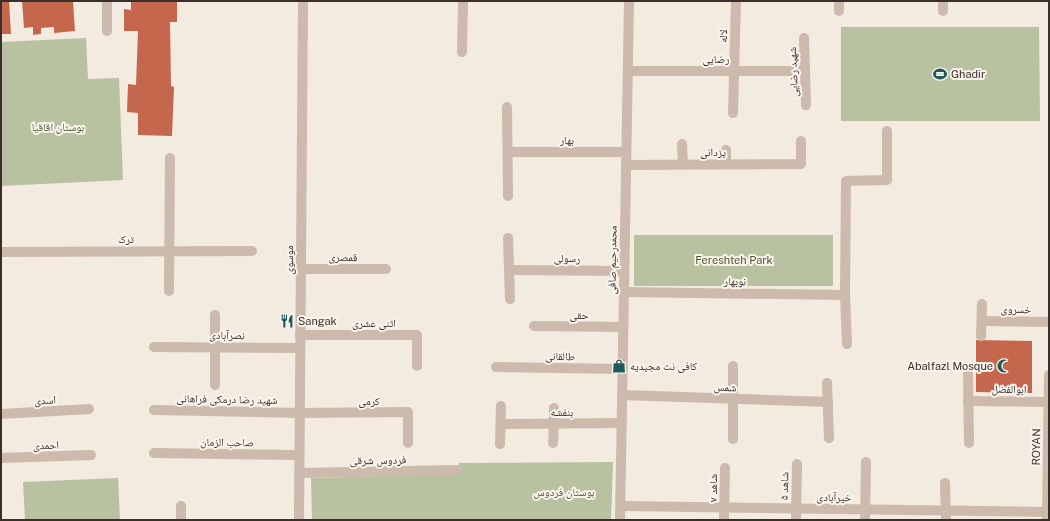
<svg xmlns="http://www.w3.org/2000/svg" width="1050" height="521" viewBox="0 0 1050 521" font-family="'Public Sans','Noto Naskh Arabic',sans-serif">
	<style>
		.green { fill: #b8c2a0 }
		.building { fill: #c4674d }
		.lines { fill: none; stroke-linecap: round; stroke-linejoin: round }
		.street { stroke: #ccbaac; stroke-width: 10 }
		.labels { text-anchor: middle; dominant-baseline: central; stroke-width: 4; stroke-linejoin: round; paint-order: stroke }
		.street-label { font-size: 11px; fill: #3a2f2b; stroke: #faf4ed }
		.poi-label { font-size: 11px; fill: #3a2f2b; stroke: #faf4ed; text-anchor: start }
		.park-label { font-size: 11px; fill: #4a582f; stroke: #faf4ed }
	</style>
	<rect width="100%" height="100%" fill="#f3eae0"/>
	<g class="green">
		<path d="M841,27H1039L1040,121H841Z"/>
		<path d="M86,38L88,79L119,78L123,180L1,186V42Z"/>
		<rect x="634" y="235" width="199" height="51"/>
		<path d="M613,462L611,520H312L311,478L459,474V463Z"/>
		<path d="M118,478L120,520H25L23,482Z"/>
	</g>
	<g class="building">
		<path d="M1,1H9L11,34H1Z"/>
		<path d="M22,1H73L75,31L54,33V27L41,28V34L33,35V27L24,28Z"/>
		<path d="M131,1H177V22H170L171,86L174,87L172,136L138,135V113L127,112L128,84L136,85L138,31H124V9L131,10Z"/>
		<path d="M976,340L1032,341V393L976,392Z"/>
	</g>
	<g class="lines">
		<g class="street">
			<path d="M839,11V1"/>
			<path d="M943,11V1"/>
			<path d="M107,31V1"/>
			<path d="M804,38L806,105"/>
			<path d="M462,52L463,1"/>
			<path d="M628,71H805"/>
			<path d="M507,107L508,196"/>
			<path d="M733,113L736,1"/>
			<path d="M682,144L683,164"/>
			<path d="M508,152H626"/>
			<path d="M726,164V150"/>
			<path d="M626,165L801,164V141"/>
			<path d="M508,238L510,299"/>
			<path d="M1,252L252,251"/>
			<path d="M301,269H386"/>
			<path d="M509,270L624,271"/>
			<path d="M169,291L170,158"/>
			<path d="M624,292L845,295"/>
			<path d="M982,321L1049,322"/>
			<path d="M534,326L623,327"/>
			<path d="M300,335H417V366"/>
			<path d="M981,336L982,304"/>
			<path d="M847,344L845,295L846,181L887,180V131"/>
			<path d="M154,347L300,348"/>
			<path d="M496,367L623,369"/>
			<path d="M968,372L969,443"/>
			<path d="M827,383L829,438"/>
			<path d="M215,385V315"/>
			<path d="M622,395L828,402"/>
			<path d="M968,401L1049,402"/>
			<path d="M154,410L299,413L408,412V443"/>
			<path d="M1,414L89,409"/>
			<path d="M501,424L622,423"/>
			<path d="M733,439V366"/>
			<path d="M553,443L554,424V408"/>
			<path d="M500,444L501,406"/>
			<path d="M154,453L299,455"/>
			<path d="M1,458L91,455"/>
			<path d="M299,473L457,470"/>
			<path d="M945,483L946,520"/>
			<path d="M181,506V520"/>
			<path d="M621,506L1048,512"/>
			<path d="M299,520L303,1"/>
			<path d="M620,520L629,1"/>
			<path d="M724,520L725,468"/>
			<path d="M796,520L797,464"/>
			<path d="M865,520L866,462"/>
			<path d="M1047,520L1049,375"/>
		</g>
	</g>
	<defs>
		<g id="stadium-bare" transform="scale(1.08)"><path d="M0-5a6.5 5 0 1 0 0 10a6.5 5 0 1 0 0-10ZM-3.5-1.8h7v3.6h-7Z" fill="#20595b" stroke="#faf4ed" stroke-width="2.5" paint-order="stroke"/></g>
		<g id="restaurant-bare" transform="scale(1.08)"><path d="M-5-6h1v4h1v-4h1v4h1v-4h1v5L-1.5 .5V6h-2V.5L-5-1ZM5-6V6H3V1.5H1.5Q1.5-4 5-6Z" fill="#20595b" stroke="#faf4ed" stroke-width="2.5" paint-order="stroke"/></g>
		<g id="shop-bare" transform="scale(1.08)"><path d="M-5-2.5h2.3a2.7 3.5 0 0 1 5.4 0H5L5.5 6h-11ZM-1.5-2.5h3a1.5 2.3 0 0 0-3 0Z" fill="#20595b" stroke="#faf4ed" stroke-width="2.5" paint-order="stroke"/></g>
		<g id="mosque-bare" transform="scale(1.08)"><path d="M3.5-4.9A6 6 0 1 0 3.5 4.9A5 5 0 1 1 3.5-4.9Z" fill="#20595b" stroke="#faf4ed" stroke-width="2.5" paint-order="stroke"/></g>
	</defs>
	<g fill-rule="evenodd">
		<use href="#stadium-bare" x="940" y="74"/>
		<use href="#restaurant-bare" x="287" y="321"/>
		<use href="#shop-bare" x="619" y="366"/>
		<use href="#mosque-bare" x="1004" y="366"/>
	</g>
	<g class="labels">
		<g class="street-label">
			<text transform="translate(723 36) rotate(-88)">لاله</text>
			<text x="716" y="59">رضایی</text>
			<text transform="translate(793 72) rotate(-92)">شهید رضایی</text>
			<text x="567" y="140">بهار</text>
			<text x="713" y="152">یزدانی</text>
			<text x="126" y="239">ترک</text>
			<text transform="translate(343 257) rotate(1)">قمصری</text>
			<text transform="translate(567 258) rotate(1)">رسولی</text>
			<text transform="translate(289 260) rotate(-90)">موسوی</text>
			<text transform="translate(612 260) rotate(-89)">محمدرحیم صافی</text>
			<text transform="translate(735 281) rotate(1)">نوبهار</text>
			<text transform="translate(1016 309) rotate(1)">خسروی</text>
			<text x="579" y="315">حقی</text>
			<text x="374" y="323">اثنی عشری</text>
			<text transform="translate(227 335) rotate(1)">نصرآبادی</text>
			<text transform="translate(560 356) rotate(1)">طالقانی</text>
			<text transform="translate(725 387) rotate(2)">شمس</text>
			<text transform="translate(1009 389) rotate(1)">ابوالفضل</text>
			<text transform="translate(227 399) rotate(1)">شهید رضا درمکی فراهانی</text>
			<text transform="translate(45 400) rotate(-3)">اسدی</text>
			<text x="369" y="401">کرمی</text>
			<text x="562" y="412">بنفشه</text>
			<text transform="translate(227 442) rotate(1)">صاحب الزمان</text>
			<text transform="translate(46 445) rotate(-2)">احمدی</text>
			<text transform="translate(1036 447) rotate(-89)">ROYAN</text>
			<text transform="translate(378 460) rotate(-1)">فردوس شرقی</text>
			<text transform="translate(784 486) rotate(-88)">شاهد ۵</text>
			<text transform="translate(713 488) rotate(-90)">شاهد ۷</text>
			<text transform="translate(834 497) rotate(1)">خیرآبادی</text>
		</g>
		<g class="poi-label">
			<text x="951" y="74">Ghadir</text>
			<text x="298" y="321">Sangak</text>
			<text x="630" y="366">کافی نت مجیدیه</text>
			<text x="993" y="366" text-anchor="end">Abalfazl Mosque</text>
		</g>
		<g class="park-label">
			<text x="58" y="127">بوستان اقاقیا</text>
			<text x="734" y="260">Fereshteh Park</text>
			<text x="564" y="492">بوستان فردوس</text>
		</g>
	</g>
	<rect width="1050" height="521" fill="none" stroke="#3a2f2b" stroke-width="4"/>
</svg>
